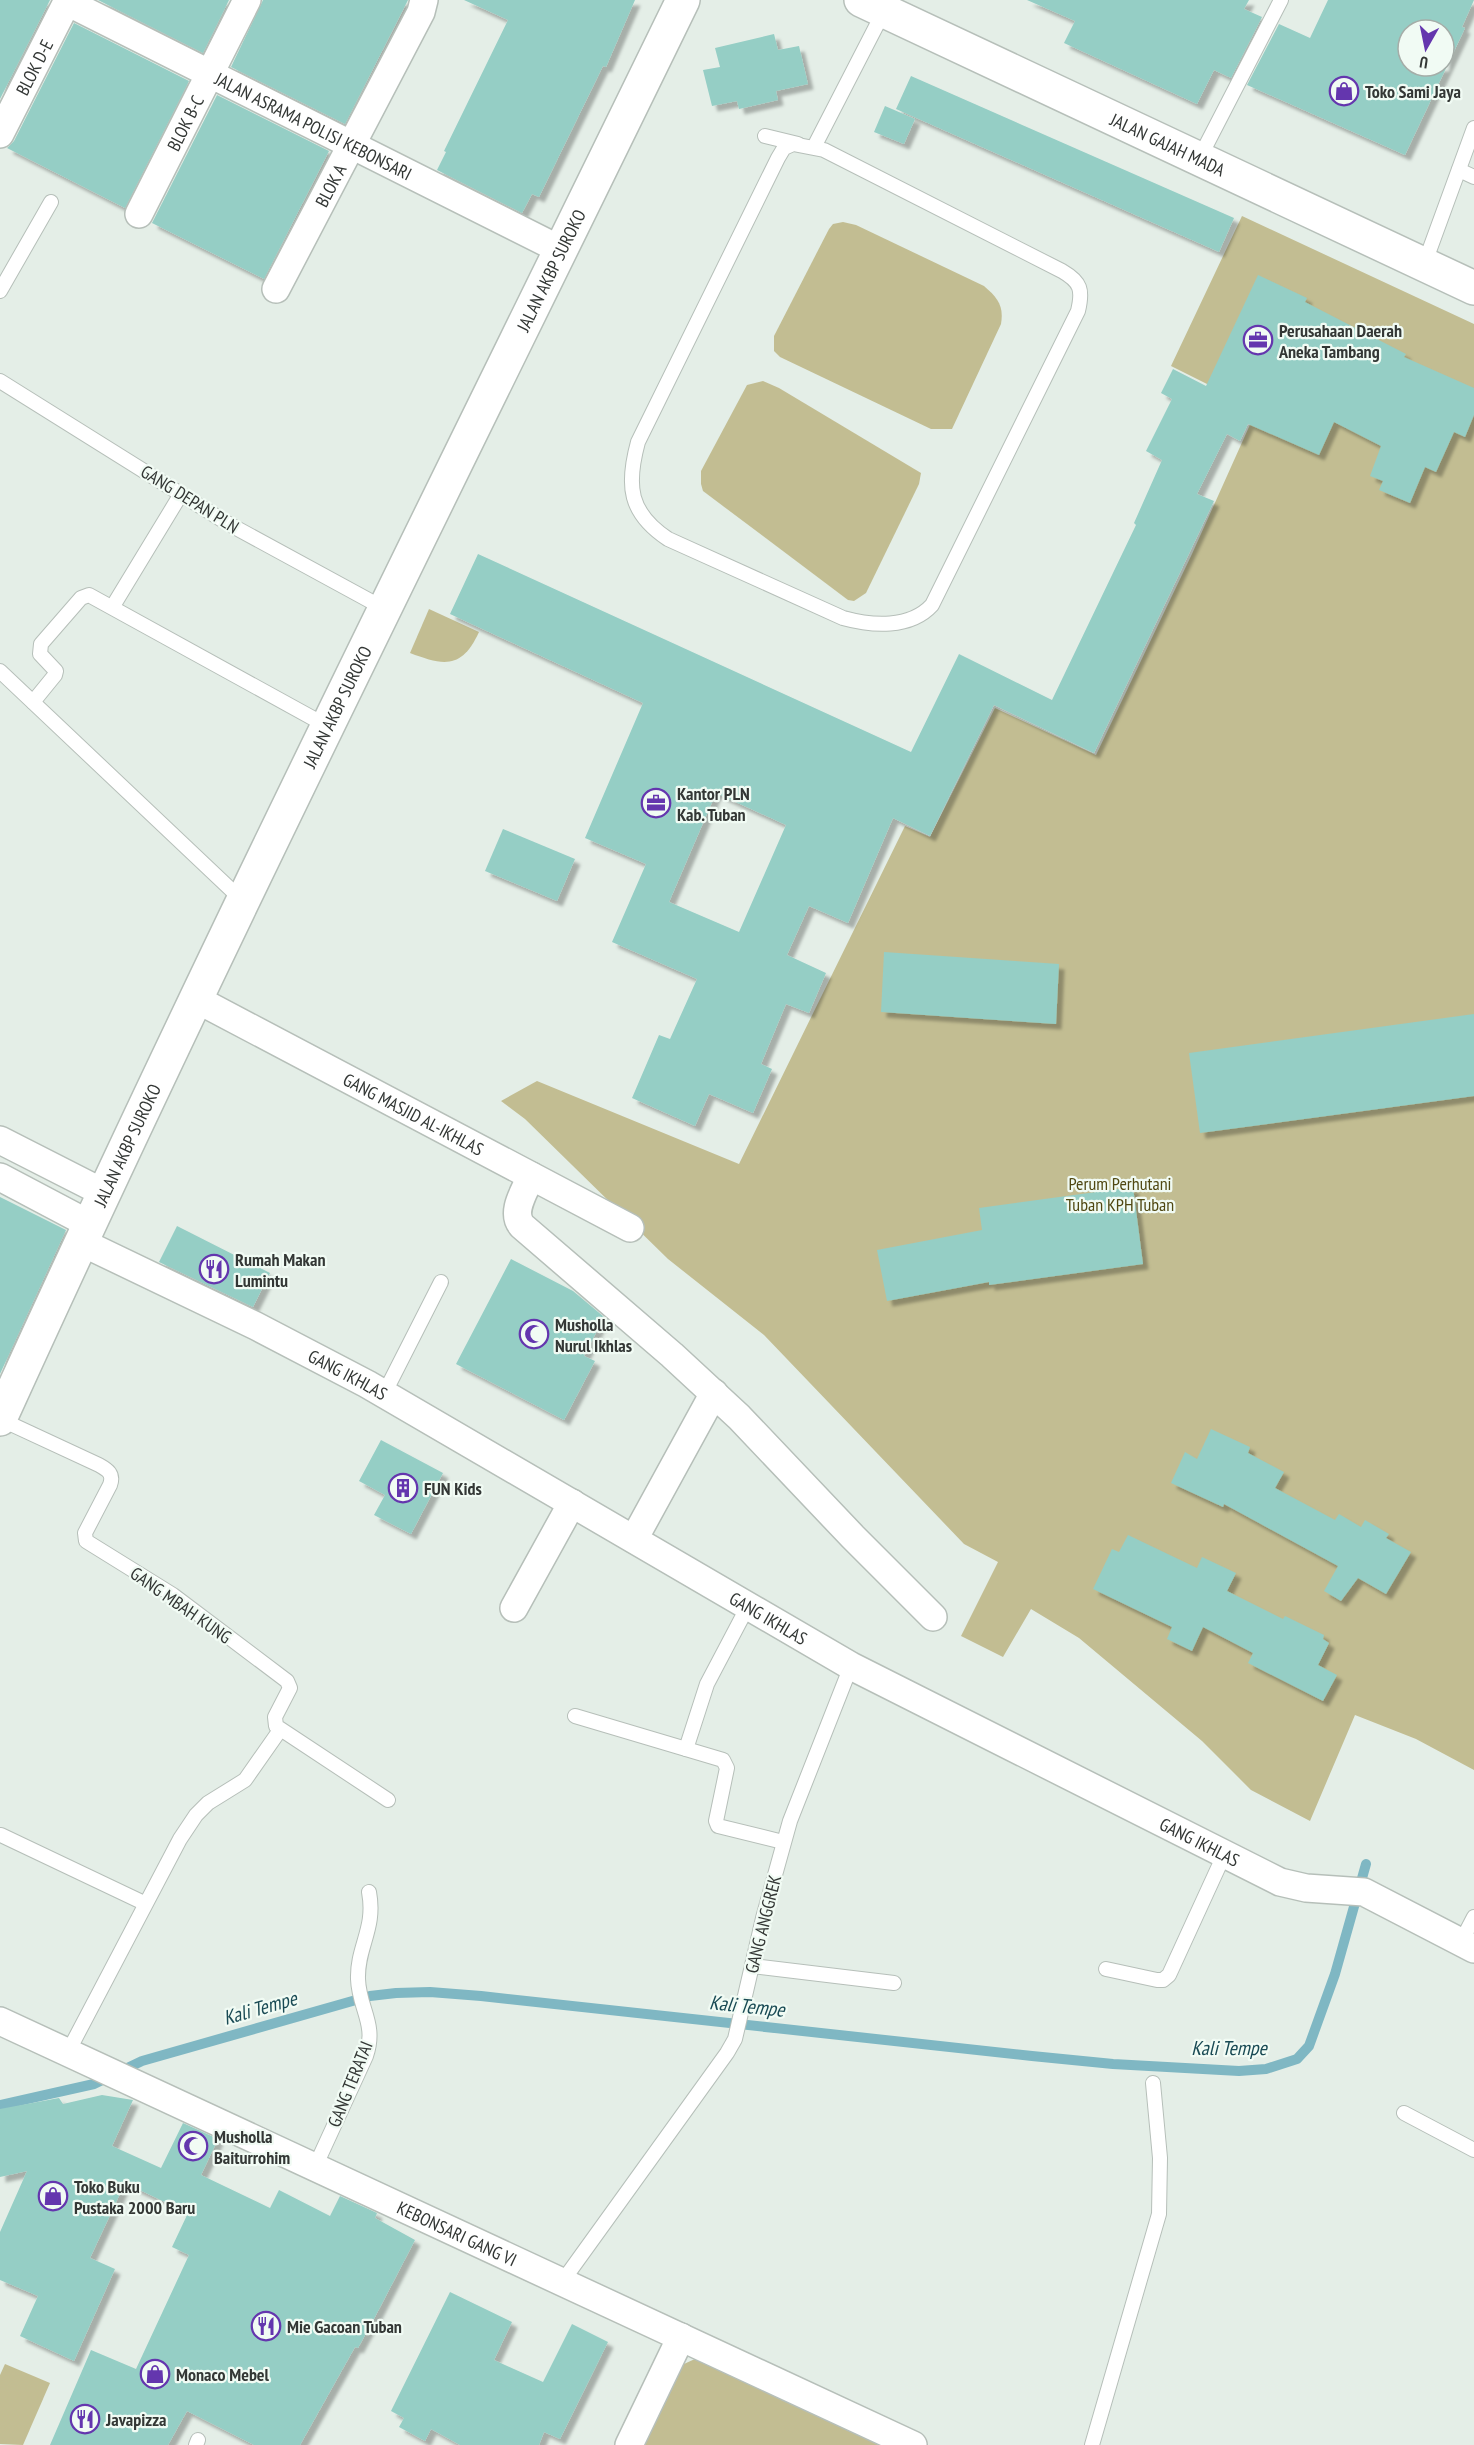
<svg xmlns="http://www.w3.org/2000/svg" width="1474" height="2445" viewBox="0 0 1474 2445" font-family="'PT Sans Narrow',sans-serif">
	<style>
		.green { fill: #c2bd92 }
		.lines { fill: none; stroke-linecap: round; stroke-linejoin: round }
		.stream { stroke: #7fb7c3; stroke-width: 10 }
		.building { fill: #95cec5; fill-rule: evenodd; filter: url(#shadow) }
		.service-casing { stroke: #b6bfb9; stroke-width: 16 }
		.minor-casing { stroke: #b6bfb9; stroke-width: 30 }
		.tertiary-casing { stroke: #b6bfb9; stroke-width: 36 }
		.trunk-casing { stroke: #b6bfb9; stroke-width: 36 }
		.service { stroke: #fff; stroke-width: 14 }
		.minor { stroke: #fff; stroke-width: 27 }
		.tertiary { stroke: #fff; stroke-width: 33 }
		.trunk { stroke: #fff; stroke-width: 33 }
		.labels { text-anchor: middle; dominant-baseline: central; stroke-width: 4.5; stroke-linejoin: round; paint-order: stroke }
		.street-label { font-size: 18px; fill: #333735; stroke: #f1fbf4 }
		.poi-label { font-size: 18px; font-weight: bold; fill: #333735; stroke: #f1fbf4; text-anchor: start }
		.park-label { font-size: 18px; fill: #504812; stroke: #f1fbf4 }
		.water-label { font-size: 20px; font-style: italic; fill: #194a54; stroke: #f1fbf4 }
	</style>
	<defs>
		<filter id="shadow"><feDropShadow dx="5.5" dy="5.5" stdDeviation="1.5" flood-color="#0004"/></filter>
	</defs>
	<rect width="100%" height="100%" fill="#e4eee7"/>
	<g class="green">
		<path d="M1242,216L1474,324V1770L1416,1739L1355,1715L1310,1821L1251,1790L1202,1741L1079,1638L1031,1609L1003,1657L961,1636L998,1562L964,1544L764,1335L668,1259L525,1119L501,1101L537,1081L739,1164L905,826L930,837L995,708L1096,755L1192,554L1257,409L1171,366Z"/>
		<path d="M843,222L856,225L984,286C998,298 1004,306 1001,324L952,429H931L780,357L774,351V336L829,229L833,224Z"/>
		<path d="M763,381L779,388L921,473L919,484L866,593L854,601L848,600L703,491L701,484V471L747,385Z"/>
		<path d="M429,609L479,632C462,669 444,666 410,653Z"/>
		<path d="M697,2358L890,2445H645L680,2371L684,2364Z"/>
		<path d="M5,2364L50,2383L23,2445L0,2444V2375Z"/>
	</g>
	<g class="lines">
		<path class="stream" d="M0,2105L94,2084L142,2061L370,1996L396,1993L430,1992L481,1996L1032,2056L1113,2064L1239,2071L1266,2069L1297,2059L1309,2046L1335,1974L1366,1864"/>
	</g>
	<g class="building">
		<path d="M0,0H50L0,99Z"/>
		<path d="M98,0H229L203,53Z"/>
		<path d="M263,0H408L345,124L231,67Z"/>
		<path d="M464,0H635L606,67L603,66L539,197L532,194L522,213L437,170L446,152L444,151L508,20Z"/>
		<path d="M1027,0H1249L1244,9L1262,17L1231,78L1214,70L1197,104L1064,43L1075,21Z"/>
		<path d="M1328,0H1474L1462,27L1465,28L1405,155L1247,85L1279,24L1310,38ZM1408,30H1444V66H1408Z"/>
		<path d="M74,23L189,81L125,208L7,148L14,141Z"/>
		<path d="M774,34L778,50L799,46L808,84L776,91L778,100L739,109L737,101L712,106L703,70L720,67L715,48Z"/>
		<path d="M911,76L1234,218L1219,252L896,109Z"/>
		<path d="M217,95L329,151L264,279L152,223Z"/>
		<path d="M885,106L915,119L904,144L874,132Z"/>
		<path d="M1258,275L1307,298L1305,302L1406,354L1404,357L1474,388V415L1465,437L1454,432L1436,472L1425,467L1410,503L1379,490L1383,481L1370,476L1381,446L1334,422L1319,455L1248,424L1240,441L1227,434L1197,494L1214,501L1094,753L994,705L930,836L893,818L848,923L809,906L787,955L826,973L809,1013L786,1004L761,1064L772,1069L753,1113L709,1094L695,1126L632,1098L659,1035L670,1039L697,979L612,942L646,864L585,838L643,703L450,614L478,554L911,752L959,654L1052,700L1136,525L1134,523L1162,460L1146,451L1172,399L1161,393L1173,369L1206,386ZM716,793L786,825L739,932L669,902Z"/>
		<path d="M503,829L575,859L557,901L485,871Z"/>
		<path d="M884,952L1059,964L1056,1024L881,1012Z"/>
		<path d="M1474,1014V1096L1200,1133L1189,1053Z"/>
		<path d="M1133,1187L1143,1264L989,1285V1282L887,1301L877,1250L982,1230L979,1208Z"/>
		<path d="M0,1197L66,1230L0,1374Z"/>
		<path d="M177,1226L270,1273L253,1307L159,1262Z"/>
		<path d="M511,1259L573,1291L604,1317L584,1356L595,1361L564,1420L456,1364Z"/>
		<path d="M1211,1429L1250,1447L1248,1453L1284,1472L1275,1488L1335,1520L1339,1514L1361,1527L1365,1520L1389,1534L1386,1538L1411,1552L1386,1594L1358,1578L1341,1601L1324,1591L1338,1566L1224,1504L1223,1507L1171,1483L1185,1452L1197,1459Z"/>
		<path d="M381,1440L443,1473L411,1534L374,1515L385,1495L359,1481Z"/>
		<path d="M1128,1535L1197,1568L1202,1557L1236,1573L1227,1591L1283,1619L1285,1616L1324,1635L1323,1639L1329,1643L1318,1665L1337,1675L1323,1701L1248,1663L1253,1653L1203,1627L1192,1651L1167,1639L1172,1627L1093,1589L1112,1549L1119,1552Z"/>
		<path d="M102,2095L133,2100L112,2146L161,2168L183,2123L218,2139L201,2175L270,2208L279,2190L330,2216L340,2196L377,2213L375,2218L415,2240L376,2315L358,2348L355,2347L300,2445H254L187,2411L168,2445H50L91,2350L136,2369L189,2255L172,2247L188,2213L125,2183L90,2258L115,2269L74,2361L20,2336L38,2296L0,2280V2232L27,2171L0,2177V2109L59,2098L63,2104Z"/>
		<path d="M450,2292L512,2322L494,2360L543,2382L572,2324L608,2342L560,2439L544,2432L539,2445H460L431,2429L425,2441L399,2427L404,2418L391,2411Z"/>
	</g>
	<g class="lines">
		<g class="service-casing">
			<g id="service">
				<path d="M765,136L798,144"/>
				<path d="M793,144L824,150L1062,271C1081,282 1083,290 1078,311L932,605C910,629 872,626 843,618L668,539C629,513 626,486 638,442L778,158L784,148Z"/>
				<path d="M814,147L884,11"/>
				<path d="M1199,159L1281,0"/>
				<path d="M1459,170L1474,177"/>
				<path d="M1424,265L1474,128"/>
				<path d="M0,291L51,202"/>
				<path d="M0,381L227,523L385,609"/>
				<path d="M113,606L181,494"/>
				<path d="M0,671L243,901"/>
				<path d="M33,702L55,675L56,671L40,654L41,644L81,598L89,595L327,726"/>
				<path d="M384,1394L441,1282"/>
				<path d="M0,1419L99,1465C108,1470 114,1474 110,1485L85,1533L86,1541L173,1595L287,1681L290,1688L275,1717L276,1726L388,1800"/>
				<path d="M575,1716L723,1760L727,1768L716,1821L718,1826L783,1842"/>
				<path d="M686,1749L707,1684L747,1608"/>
				<path d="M1,1835L144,1903"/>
				<path d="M1461,1942L1474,1917"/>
				<path d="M753,1966L894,1983"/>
				<path d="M1106,1969L1157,1980H1163L1169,1975L1224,1855"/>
				<path d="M68,2052L180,1839L196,1815L208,1803L245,1780L280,1730"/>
				<path d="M1404,2113L1474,2150"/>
				<path d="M315,2167L366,2056C377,2024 359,2009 358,1979C357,1946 376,1929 369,1892"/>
				<path d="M562,2282L727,2053L735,2039L763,1918L790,1821L851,1666"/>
				<path d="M196,2445L198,2440"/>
				<path d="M1092,2445L1159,2214L1160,2158L1153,2083"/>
			</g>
		</g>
		<g class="minor-casing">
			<g id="minor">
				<path id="s1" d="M67,2L561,250"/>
				<path id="s2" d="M0,134L68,0"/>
				<path id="s3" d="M139,214L247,0"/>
				<path id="s4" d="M276,289L421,12L424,0"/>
				<path id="s5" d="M196,999L630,1228"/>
				<path d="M0,1140L104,1193"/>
				<path d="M531,1176C525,1191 510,1212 522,1226L672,1355L739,1417L853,1537L933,1617"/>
				<path d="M0,1177L89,1224"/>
				<path id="s6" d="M81,1242L256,1326L367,1384L851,1666L1280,1882L1306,1888L1364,1892L1474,1949"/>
				<path d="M634,1539L714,1393"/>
				<path d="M514,1608L572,1503"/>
				<path id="s7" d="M0,2021L913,2445"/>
				<path d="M629,2445L681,2337"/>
			</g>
		</g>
		<g class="tertiary-casing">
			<g id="tertiary">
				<path id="s8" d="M0,1419C217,941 453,472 683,0"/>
			</g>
		</g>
		<g class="trunk-casing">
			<g id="trunk">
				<path id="s9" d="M861,0L1474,288"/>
			</g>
		</g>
		<use href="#service" class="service"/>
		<use href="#minor" class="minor"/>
		<use href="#tertiary" class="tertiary"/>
		<use href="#trunk" class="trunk"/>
	</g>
	<defs>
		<g id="shop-ring" transform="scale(1.5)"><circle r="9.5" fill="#f1fbf4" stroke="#6436ae" stroke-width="1.5"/><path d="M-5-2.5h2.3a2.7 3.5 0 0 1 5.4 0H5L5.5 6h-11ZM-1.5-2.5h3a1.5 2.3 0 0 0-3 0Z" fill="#6436ae"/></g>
		<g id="office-ring" transform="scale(1.5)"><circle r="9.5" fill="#f1fbf4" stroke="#6436ae" stroke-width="1.5"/><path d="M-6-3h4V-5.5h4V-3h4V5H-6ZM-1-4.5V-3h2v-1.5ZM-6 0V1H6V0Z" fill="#6436ae"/></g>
		<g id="restaurant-ring" transform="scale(1.5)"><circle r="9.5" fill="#f1fbf4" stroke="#6436ae" stroke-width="1.5"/><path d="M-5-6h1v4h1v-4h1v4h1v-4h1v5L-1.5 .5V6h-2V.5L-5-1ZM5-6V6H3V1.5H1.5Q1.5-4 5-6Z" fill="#6436ae"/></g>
		<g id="mosque-ring" transform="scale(1.5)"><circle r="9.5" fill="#f1fbf4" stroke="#6436ae" stroke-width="1.5"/><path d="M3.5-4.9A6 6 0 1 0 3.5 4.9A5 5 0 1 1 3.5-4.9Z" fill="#6436ae"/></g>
		<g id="building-ring" transform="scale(1.5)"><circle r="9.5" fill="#f1fbf4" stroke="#6436ae" stroke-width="1.5"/><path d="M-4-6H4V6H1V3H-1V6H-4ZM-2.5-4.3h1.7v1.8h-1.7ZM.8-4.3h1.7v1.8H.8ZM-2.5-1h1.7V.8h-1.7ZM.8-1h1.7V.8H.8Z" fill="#6436ae"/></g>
	</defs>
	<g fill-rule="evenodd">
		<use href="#shop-ring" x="1344" y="91"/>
		<use href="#office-ring" x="1258" y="340"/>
		<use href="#office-ring" x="656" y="803"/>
		<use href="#restaurant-ring" x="214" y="1269"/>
		<use href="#mosque-ring" x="534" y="1334"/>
		<use href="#building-ring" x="403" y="1488"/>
		<use href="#mosque-ring" x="193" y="2146"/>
		<use href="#shop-ring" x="53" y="2196"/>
		<use href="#restaurant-ring" x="266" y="2326"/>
		<use href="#shop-ring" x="155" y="2374"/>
		<use href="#restaurant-ring" x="85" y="2419"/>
	</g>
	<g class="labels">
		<g class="street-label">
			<text stroke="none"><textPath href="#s2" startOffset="75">BLOK D-E</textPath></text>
			<text stroke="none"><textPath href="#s3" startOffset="102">BLOK B-C</textPath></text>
			<text stroke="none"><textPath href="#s1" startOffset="276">JALAN ASRAMA POLISI KEBONSARI</textPath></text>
			<text stroke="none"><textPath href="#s9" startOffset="339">JALAN GAJAH MADA</textPath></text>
			<text stroke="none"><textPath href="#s4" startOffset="117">BLOK A</textPath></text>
			<text stroke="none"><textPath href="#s8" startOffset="1274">JALAN AKBP SUROKO</textPath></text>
			<text transform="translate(190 499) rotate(32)">GANG DEPAN PLN</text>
			<text stroke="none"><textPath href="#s8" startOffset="788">JALAN AKBP SUROKO</textPath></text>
			<text stroke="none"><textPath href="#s5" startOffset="246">GANG MASJID AL-IKHLAS</textPath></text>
			<text stroke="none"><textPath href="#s8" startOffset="302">JALAN AKBP SUROKO</textPath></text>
			<text stroke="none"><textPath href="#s6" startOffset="298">GANG IKHLAS</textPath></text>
			<text transform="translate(181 1605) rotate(35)">GANG MBAH KUNG</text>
			<text stroke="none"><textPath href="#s6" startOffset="784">GANG IKHLAS</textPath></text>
			<text stroke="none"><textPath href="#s6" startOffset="1270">GANG IKHLAS</textPath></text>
			<text transform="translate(763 1924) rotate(-76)">GANG ANGGREK</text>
			<text transform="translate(350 2084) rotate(-68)">GANG TERATAI</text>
			<text stroke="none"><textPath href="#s7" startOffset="504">KEBONSARI GANG VI</textPath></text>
		</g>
		<g class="poi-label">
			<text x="1365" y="91">Toko Sami Jaya</text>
			<text x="1279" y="330">Perusahaan Daerah<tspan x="1279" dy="21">Aneka Tambang</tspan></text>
			<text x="677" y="793">Kantor PLN<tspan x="677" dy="21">Kab. Tuban</tspan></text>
			<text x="235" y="1259">Rumah Makan<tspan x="235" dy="21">Lumintu</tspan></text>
			<text x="555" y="1324">Musholla<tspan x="555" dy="21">Nurul Ikhlas</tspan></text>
			<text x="424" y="1488">FUN Kids</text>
			<text x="214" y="2136">Musholla<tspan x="214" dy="21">Baiturrohim</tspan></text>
			<text x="74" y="2186">Toko Buku<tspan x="74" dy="21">Pustaka 2000 Baru</tspan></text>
			<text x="287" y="2326">Mie Gacoan Tuban</text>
			<text x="176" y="2374">Monaco Mebel</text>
			<text x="106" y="2419">Javapizza</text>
		</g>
		<g class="park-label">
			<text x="1120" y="1183">Perum Perhutani<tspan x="1120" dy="21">Tuban KPH Tuban</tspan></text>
		</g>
		<g class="water-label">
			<text transform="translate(747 2006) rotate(6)">Kali Tempe</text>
			<text transform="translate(260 2008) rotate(-16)">Kali Tempe</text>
			<text x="1229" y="2048">Kali Tempe</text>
		</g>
	</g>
	<g transform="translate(1426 48) rotate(189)"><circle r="28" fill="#f1fbf4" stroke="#a5ada8" stroke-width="1.5"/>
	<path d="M0-4.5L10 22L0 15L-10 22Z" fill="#6436ae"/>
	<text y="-9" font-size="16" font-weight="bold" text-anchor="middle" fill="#333735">U</text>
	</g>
</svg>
